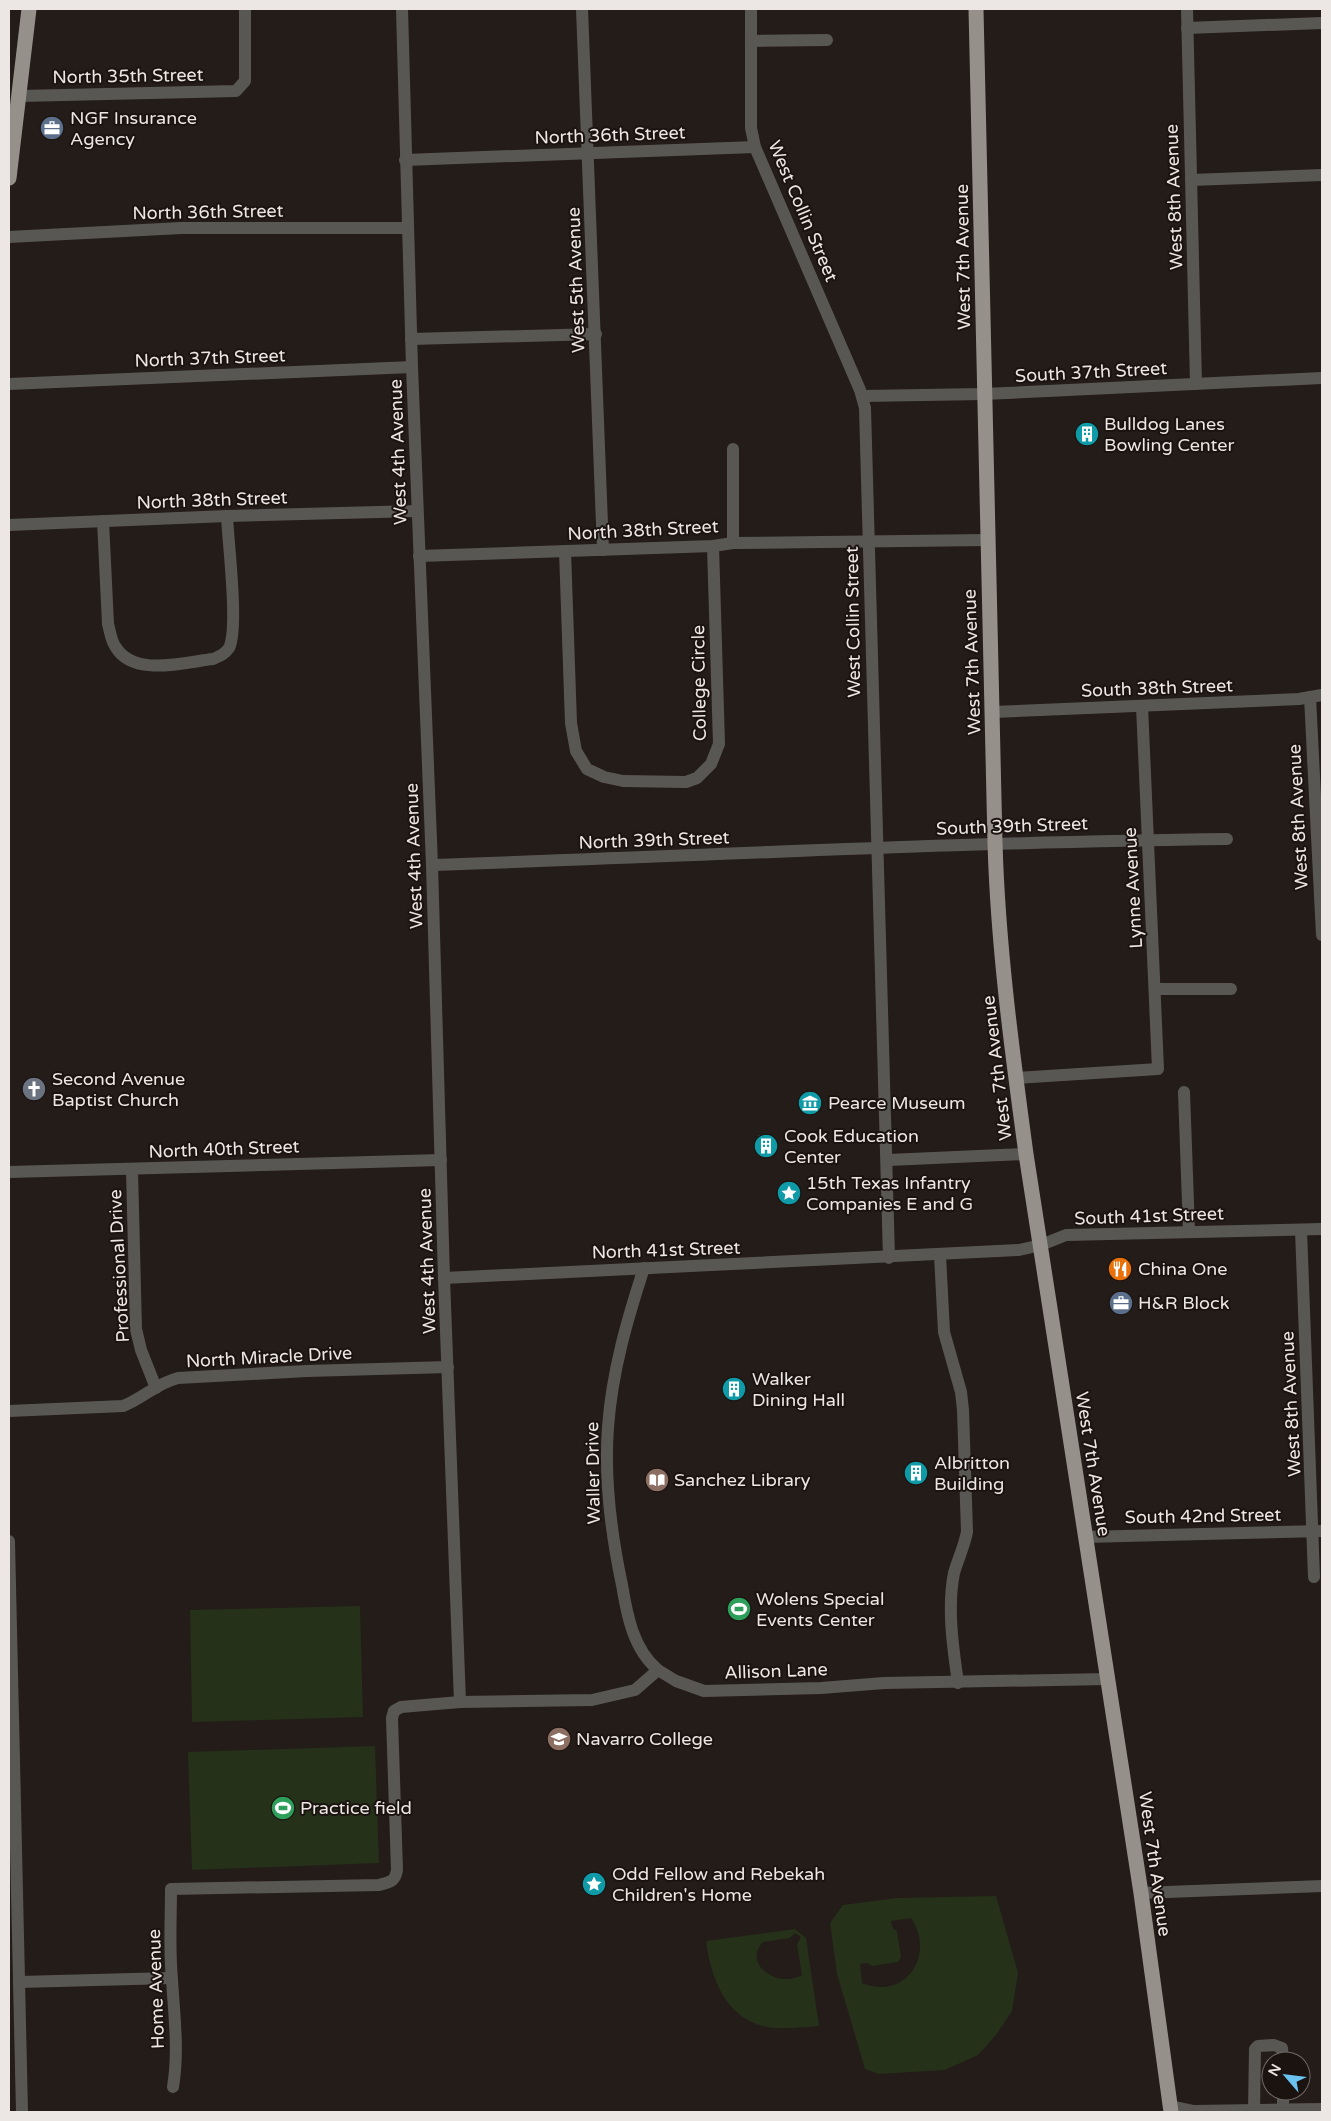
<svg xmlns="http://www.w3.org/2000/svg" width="1331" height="2121" viewBox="0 0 1331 2121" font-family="'Varela Round',sans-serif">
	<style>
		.green { fill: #253119; fill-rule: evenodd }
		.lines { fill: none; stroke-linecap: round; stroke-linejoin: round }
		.minor { stroke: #595754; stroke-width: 12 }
		.major { stroke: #95918a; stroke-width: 15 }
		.labels { text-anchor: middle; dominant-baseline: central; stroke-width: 4; stroke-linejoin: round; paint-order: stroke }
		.street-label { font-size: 18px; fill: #ece6e4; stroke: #1a1310 }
		.poi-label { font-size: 18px; fill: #ece6e4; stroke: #1a1310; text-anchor: start }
	</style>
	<rect width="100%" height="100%" fill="#231c19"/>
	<g class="green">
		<path d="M360,1606L363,1717L192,1722L190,1610Z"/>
		<path d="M375,1746L379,1863L192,1870L188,1752Z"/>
		<path d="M996,1896L1018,1973L1012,2011L996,2035L978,2055L945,2070L879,2074L865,2069L837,1974L830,1923L843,1905L897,1898ZM911,1918C936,1954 906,2001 862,1983L860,1964L867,1963L872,1966L898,1962L901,1957L897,1931L893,1929L891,1921Z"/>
		<path d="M795,1929L806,1938L819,2026C805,2027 790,2029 776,2028C729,2025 711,1982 706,1941ZM795,1933L801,1937L797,1945L802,1975C778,1989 742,1964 763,1942L790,1938Z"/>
	</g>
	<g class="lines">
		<g class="minor">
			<path d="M402,9L412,367L432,865L444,1278L460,1702"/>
			<path d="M582,9L603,550"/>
			<path d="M751,9V128L755,147L860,390L865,408L889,1258"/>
			<path d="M1187,9L1196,384"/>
			<path d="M1187,28L1322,23"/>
			<path d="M752,41L827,40"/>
			<path d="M20,96L236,91L245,81V9"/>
			<path d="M405,160L755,147"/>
			<path d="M1191,180L1322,175"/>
			<path d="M9,237L181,228H408"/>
			<path d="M411,339L596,334"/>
			<path d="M9,384L412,367"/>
			<path d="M862,396L984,394L1322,378"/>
			<path d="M733,449V543"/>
			<path d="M103,521L108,624C110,631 111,640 115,646C133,678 185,662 213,659C220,656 225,654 229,648C239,629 228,542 227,516"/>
			<path d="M9,525L227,516L417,511"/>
			<path d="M565,551L571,723L576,751L587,769L604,777L623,781L686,782L697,778L711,764L719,744L713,546"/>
			<path d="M419,556L713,546L733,543L987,540"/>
			<path d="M1310,697L1322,935"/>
			<path d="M993,712L1299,699L1322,695"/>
			<path d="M432,865C697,856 962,842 1227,839"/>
			<path d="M1155,989H1231"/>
			<path d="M1015,1078L1158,1069L1142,706"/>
			<path d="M1184,1092L1189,1231"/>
			<path d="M888,1160L1026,1154"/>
			<path d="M132,1170L136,1329L141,1350L156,1388"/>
			<path d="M9,1172L441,1160"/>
			<path d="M1301,1230L1314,1577"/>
			<path d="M940,1255L944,1332L961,1392L963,1410L967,1532C964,1547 958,1559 954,1573C947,1608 953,1648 958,1683"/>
			<path d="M644,1268C627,1320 612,1372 608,1427C604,1480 611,1533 622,1585C627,1615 633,1649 658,1670"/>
			<path d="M444,1278L1019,1250L1041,1245L1066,1235L1322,1229"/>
			<path d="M9,1411L123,1406C142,1399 157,1383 178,1378L307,1371L448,1367"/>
			<path d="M1085,1537L1322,1531"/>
			<path d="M9,1541L22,2112"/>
			<path d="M1141,1893L1322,1886"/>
			<path d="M19,1982L171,1978"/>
			<path d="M173,2087C179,2050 174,2015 172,1979C169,1949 171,1919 171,1889L379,1885C390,1882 395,1882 397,1870L392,1718L394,1711L401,1707L460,1702L592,1700L635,1690L658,1670L676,1681L704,1691L821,1688L884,1683L1108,1679"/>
			<path d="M1170,2106L1194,2111L1322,2109"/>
			<path d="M1254,2111L1255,2049L1258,2046L1274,2045L1282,2048L1283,2061"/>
			<path d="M1283,2111V2091"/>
		</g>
		<g class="major">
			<path d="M976,9L995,843C998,947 1012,1051 1026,1154L1141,1893L1171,2112"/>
			<path d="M9,178L29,9"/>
		</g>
	</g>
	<defs>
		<g id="office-disc" transform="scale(1.25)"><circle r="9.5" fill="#5c6f8a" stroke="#1a1310"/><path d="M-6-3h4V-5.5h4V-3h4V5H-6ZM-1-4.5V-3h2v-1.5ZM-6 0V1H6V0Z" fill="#fff"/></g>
		<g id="building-disc" transform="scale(1.25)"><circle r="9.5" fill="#0f9aa8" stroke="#1a1310"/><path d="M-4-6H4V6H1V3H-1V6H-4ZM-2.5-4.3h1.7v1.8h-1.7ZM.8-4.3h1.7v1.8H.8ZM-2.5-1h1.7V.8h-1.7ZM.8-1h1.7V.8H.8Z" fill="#fff"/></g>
		<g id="church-disc" transform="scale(1.25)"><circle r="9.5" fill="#6b7280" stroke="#1a1310"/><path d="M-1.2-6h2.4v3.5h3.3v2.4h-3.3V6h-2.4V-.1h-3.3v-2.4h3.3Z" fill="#fff"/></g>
		<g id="museum-disc" transform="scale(1.25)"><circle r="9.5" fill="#0f9aa8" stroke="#1a1310"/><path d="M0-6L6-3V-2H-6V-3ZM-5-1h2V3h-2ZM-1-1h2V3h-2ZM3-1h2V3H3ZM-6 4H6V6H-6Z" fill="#fff"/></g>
		<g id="sight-disc" transform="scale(1.25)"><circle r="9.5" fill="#0f9aa8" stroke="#1a1310"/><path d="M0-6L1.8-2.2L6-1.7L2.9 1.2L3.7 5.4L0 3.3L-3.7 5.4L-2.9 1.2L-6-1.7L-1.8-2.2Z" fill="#fff"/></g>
		<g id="restaurant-disc" transform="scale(1.25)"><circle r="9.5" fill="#e8710a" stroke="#1a1310"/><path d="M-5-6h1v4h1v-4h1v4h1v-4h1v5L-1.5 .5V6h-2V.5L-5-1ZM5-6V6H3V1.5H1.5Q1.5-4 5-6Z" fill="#fff"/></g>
		<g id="library-disc" transform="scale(1.25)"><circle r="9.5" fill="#8d6e63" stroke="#1a1310"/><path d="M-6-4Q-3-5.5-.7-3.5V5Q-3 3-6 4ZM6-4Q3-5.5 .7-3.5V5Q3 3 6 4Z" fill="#fff"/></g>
		<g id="stadium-disc" transform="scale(1.25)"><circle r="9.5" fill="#2e9e5b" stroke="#1a1310"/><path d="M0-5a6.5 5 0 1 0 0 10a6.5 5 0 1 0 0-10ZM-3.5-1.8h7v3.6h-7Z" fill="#fff"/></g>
		<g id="university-disc" transform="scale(1.25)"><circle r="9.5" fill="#8d6e63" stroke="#1a1310"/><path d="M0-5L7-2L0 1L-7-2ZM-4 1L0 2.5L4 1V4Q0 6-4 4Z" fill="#fff"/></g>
	</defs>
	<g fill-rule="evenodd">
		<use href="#office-disc" x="52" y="128"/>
		<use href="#building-disc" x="1087" y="434"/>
		<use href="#church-disc" x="34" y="1089"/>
		<use href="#museum-disc" x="810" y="1103"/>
		<use href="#building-disc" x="766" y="1146"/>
		<use href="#sight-disc" x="789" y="1193"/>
		<use href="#restaurant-disc" x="1120" y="1269"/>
		<use href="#office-disc" x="1121" y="1303"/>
		<use href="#building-disc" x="734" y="1389"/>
		<use href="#building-disc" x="916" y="1473"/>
		<use href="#library-disc" x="657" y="1480"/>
		<use href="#stadium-disc" x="739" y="1609"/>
		<use href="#university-disc" x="559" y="1739"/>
		<use href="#stadium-disc" x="283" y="1808"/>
		<use href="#sight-disc" x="594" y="1884"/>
	</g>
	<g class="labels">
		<g class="street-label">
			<text transform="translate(128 76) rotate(-1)">North 35th Street</text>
			<text transform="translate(610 135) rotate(-2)">North 36th Street</text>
			<text transform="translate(1174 197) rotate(-92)">West 8th Avenue</text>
			<text transform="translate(803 211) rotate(67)">West Collin Street</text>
			<text transform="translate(208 212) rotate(-1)">North 36th Street</text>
			<text transform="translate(963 257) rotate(-91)">West 7th Avenue</text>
			<text transform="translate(576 280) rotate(-92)">West 5th Avenue</text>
			<text transform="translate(210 358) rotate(-2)">North 37th Street</text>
			<text transform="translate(1091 372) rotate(-3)">South 37th Street</text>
			<text transform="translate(398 452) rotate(-92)">West 4th Avenue</text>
			<text transform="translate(212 500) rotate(-2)">North 38th Street</text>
			<text transform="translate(643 530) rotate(-3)">North 38th Street</text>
			<text transform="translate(853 622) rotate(-91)">West Collin Street</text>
			<text transform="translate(972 662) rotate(-92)">West 7th Avenue</text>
			<text transform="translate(699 683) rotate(-91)">College Circle</text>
			<text transform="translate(1157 688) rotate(-2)">South 38th Street</text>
			<text transform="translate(1298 817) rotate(-93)">West 8th Avenue</text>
			<text transform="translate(1012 826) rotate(-2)">South 39th Street</text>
			<text transform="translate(654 840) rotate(-2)">North 39th Street</text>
			<text transform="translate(414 856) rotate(-92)">West 4th Avenue</text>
			<text transform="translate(1133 888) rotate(-93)">Lynne Avenue</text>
			<text transform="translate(997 1068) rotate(-97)">West 7th Avenue</text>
			<text transform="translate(224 1149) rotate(-2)">North 40th Street</text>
			<text transform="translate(1149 1216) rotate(-2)">South 41st Street</text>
			<text transform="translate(666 1250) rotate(-2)">North 41st Street</text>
			<text transform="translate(427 1261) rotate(-92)">West 4th Avenue</text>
			<text transform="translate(119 1266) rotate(-93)">Professional Drive</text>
			<text transform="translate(269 1357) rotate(-3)">North Miracle Drive</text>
			<text transform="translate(1291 1404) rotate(-93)">West 8th Avenue</text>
			<text transform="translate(1093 1464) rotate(81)">West 7th Avenue</text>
			<text transform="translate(593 1473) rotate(-91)">Waller Drive</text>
			<text transform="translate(1203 1516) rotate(-1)">South 42nd Street</text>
			<text transform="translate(776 1671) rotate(-2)">Allison Lane</text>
			<text transform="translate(1155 1864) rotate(82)">West 7th Avenue</text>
			<text transform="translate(156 1989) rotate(-92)">Home Avenue</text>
		</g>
		<g class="poi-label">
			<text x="70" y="118">NGF Insurance<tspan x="70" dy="21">Agency</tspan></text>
			<text x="1104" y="424">Bulldog Lanes<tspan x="1104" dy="21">Bowling Center</tspan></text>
			<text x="52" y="1079">Second Avenue<tspan x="52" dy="21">Baptist Church</tspan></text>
			<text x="828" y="1103">Pearce Museum</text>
			<text x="784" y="1136">Cook Education<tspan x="784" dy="21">Center</tspan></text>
			<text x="806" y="1183">15th Texas Infantry<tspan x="806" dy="21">Companies E and G</tspan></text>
			<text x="1138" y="1269">China One</text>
			<text x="1138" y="1303">H&amp;R Block</text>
			<text x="752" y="1379">Walker<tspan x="752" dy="21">Dining Hall</tspan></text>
			<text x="934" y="1463">Albritton<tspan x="934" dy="21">Building</tspan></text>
			<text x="674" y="1480">Sanchez Library</text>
			<text x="756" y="1599">Wolens Special<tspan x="756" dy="21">Events Center</tspan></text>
			<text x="576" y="1739">Navarro College</text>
			<text x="300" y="1808">Practice field</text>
			<text x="612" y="1874">Odd Fellow and Rebekah<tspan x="612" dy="21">Children's Home</tspan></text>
		</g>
	</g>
	<rect width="1331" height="2121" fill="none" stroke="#ece6e4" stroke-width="20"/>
	<g transform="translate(1286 2076) rotate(298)"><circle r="24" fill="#1a1310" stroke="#6e6765"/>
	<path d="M0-4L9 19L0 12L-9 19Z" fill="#6bc3f2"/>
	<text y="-8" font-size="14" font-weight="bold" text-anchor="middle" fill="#ece6e4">N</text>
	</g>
</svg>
